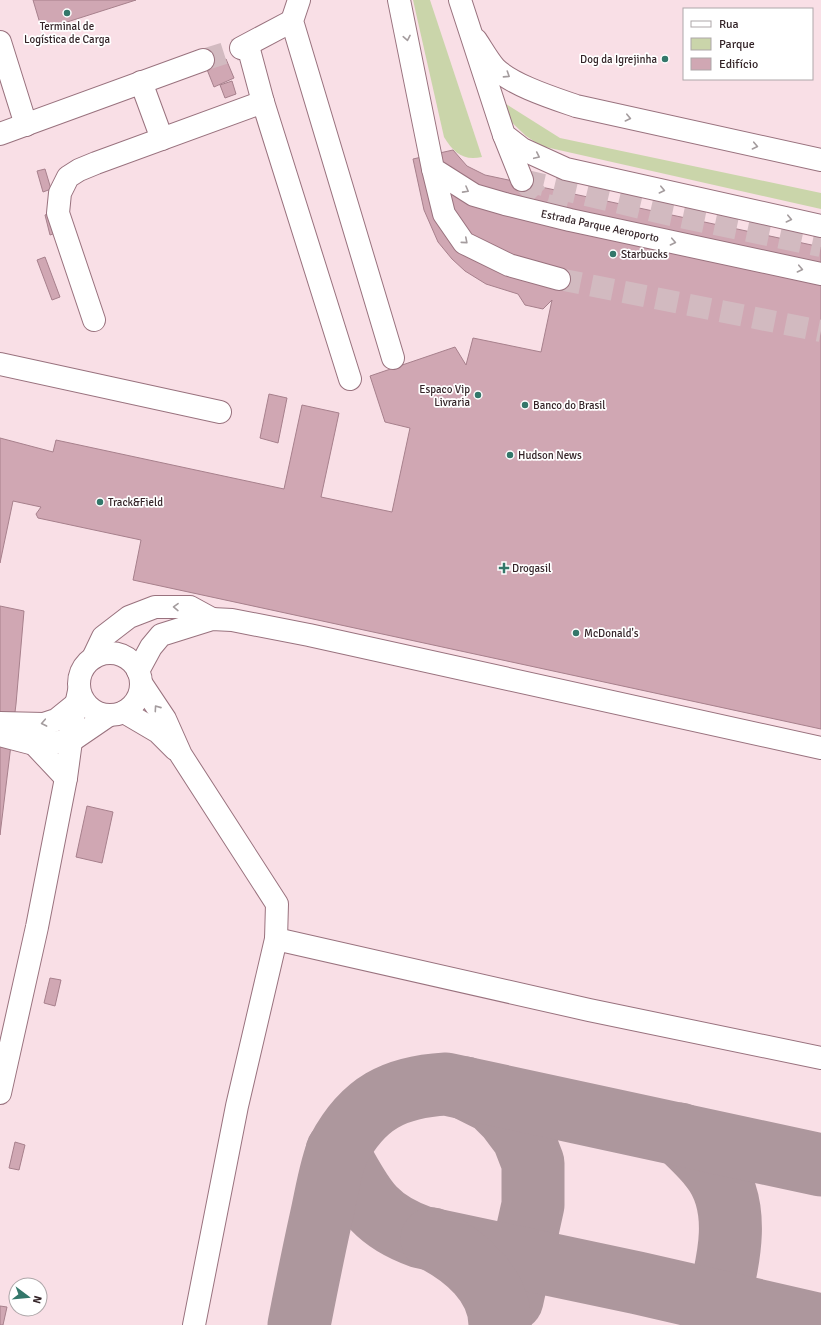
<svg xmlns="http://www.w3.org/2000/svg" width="821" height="1325" viewBox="0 0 821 1325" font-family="Signika,sans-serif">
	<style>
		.green { fill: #cad5aa }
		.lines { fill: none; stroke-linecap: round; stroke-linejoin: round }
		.taxiway { stroke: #ad979d; stroke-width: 63 }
		.building { fill: #d0a7b3; stroke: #a7808c }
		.minor-tunnel { stroke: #d2bac0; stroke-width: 22; stroke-dasharray: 22 11; stroke-linecap: butt }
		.minor-casing { stroke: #99727e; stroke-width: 24 }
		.major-casing { stroke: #99727e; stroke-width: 24 }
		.minor { stroke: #fff; stroke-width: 22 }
		.major { stroke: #fff; stroke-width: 22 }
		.oneway { stroke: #a49c9e }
		.poi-dot { fill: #33776a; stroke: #fff; stroke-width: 1.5 }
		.labels { text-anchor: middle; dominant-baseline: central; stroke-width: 3.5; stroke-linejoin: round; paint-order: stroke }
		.poi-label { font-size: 11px; fill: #342428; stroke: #fff; text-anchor: start }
		.street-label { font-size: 11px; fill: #342428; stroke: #fff }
	</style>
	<rect width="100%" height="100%" fill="#f9dfe6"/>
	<g class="green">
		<path d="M413,0H430L482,157C463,161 454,153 444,137Z"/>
		<path d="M498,99L560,138L821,193V209L541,146L526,136L501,112Z"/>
	</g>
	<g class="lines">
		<g class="taxiway">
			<path d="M465,1088L493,1102L508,1117L523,1137L533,1163V1205L512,1300"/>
			<path d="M680,1134C690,1145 702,1155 711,1167C747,1211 724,1276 713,1325"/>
			<path d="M337,1151C362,1194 370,1219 421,1237L638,1283L821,1325"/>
			<path d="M432,1239C464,1255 500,1284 500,1325"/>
			<path d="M299,1325C306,1289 313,1254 321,1218C325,1201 331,1164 338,1150C363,1103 394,1087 446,1084L821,1165"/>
		</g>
	</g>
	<g class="building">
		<path d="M33,0H136L42,30Z"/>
		<path d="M226,59L234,78L214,87L206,67Z"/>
		<path d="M232,81L236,94L225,98L220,85Z"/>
		<path d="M453,150L467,166L485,175L821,247V729L133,580L141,540L38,518L36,514L41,507L13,501L0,563V438L53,452L56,440L284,489L302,405L339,413L321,497L392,512L410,428L385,422L370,376L455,347L466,365L473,338L541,352L552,300L543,309L525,305L518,294L486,284L465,271L452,259L438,242L424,210L413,159Z"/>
		<path d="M45,169L51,189L43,192L37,171Z"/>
		<path d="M52,212L59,232L50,235L45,215Z"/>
		<path d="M45,257L60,297L52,300L37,260Z"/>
		<path d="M269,394L287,398L278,443L260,438Z"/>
		<path d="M0,606L24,611L16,704L0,835Z"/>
		<path d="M87,806L113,812L102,863L76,857Z"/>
		<path d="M50,978L61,980L55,1006L44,1003Z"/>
		<path d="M15,1142L25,1145L19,1170L9,1168Z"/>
		<path d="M0,1306L7,1307L3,1325H0Z"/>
	</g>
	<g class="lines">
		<g class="minor-tunnel">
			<path d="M203,60L241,48"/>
			<path d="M522,180L547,205L572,211"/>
			<path d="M522,180L671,215L821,246"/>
			<path d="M559,279L821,331"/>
		</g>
		<g class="minor-casing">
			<g id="minor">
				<path d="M299,0L292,21L393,358"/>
				<path d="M399,0L433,169L474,195L505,204L570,220L821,274"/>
				<path d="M476,40C482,49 488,60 495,68C512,85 553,98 576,106L821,160"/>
				<path d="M0,42L26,125"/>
				<path d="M248,46L263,102L350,379"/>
				<path d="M241,48L292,21"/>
				<path d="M141,82L162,139"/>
				<path d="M0,134L203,60"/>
				<path d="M504,135L522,180"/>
				<path d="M433,169L444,214L464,243L509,265L559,279"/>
				<path d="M94,320L58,213L60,193L68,177L79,170L96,163L263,102"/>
				<path d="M0,364L220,412"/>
				<circle cx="110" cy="684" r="31"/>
				<path d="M93,658L103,637L129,617L155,607H190L212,619"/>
				<path d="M138,671L151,647L161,635L212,619L232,620L309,635L821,748"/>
				<path d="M141,683L165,719L181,755L277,904L276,939"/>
				<path d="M124,712L158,732L175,749"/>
				<path d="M0,723L44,724L56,720L77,703"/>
				<path d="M0,735L34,744L71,741L109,715"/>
				<path d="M34,744L66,778"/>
				<path d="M0,1093L37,927L66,778L71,741L70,733L79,691"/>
				<path d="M194,1325L237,1106L276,939L589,1010L821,1058"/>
			</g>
		</g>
		<g class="major-casing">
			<path id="major" d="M460,0L504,135L522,149L566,169L821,226"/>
		</g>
		<use href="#minor" class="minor"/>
		<use href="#major" class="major"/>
	</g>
	<defs><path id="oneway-chevron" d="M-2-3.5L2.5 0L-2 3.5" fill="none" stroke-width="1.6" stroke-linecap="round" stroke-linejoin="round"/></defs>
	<g class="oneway">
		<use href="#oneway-chevron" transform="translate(407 38) rotate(79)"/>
		<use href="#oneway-chevron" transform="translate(507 75) rotate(33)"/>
		<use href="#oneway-chevron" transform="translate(628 118) rotate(13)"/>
		<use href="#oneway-chevron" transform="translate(755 146) rotate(12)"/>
		<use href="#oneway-chevron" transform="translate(537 156) rotate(25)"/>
		<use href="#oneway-chevron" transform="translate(466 190) rotate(29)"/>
		<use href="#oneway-chevron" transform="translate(662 190) rotate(13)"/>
		<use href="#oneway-chevron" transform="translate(789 219) rotate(13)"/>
		<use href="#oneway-chevron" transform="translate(465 241) rotate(41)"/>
		<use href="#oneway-chevron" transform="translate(673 242) rotate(12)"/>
		<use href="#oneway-chevron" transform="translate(800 269) rotate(12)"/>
		<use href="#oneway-chevron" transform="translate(176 607) rotate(-179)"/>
		<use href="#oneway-chevron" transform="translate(157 708) rotate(-125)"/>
		<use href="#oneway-chevron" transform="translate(44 723) rotate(169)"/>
	</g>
	<g class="poi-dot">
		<circle cx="67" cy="13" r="4"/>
		<circle cx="665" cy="59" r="4"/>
		<circle cx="613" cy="254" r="4"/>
		<circle cx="478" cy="395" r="4"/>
		<circle cx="525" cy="405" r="4"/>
		<circle cx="510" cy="455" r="4"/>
		<circle cx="100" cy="502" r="4"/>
		<path d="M502 562h4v4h4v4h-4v4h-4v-4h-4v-4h4z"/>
		<circle cx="576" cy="633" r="4"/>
	</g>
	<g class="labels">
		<g class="poi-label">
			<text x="67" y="26" text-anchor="middle">Terminal de<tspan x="67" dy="13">Logística de Carga</tspan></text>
			<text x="657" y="59" text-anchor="end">Dog da Igrejinha</text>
			<text x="621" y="254">Starbucks</text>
			<text x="470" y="389" text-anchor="end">Espaco Vip<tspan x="470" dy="13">Livraria</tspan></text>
			<text x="533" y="405">Banco do Brasil</text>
			<text x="518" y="455">Hudson News</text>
			<text x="108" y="502">Track&amp;Field</text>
			<text x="512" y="568">Drogasil</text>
			<text x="584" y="633">McDonald's</text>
		</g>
		<g class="street-label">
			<text transform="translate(600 226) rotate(12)">Estrada Parque Aeroporto</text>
		</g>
	</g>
	<rect x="683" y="8" width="130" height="72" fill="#ffffff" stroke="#aea7a9"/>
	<rect x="691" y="21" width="20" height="6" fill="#ffffff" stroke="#aea7a9"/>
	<text x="719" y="28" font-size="12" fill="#342428">Rua</text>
	<rect x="691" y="38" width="20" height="12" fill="#cad5aa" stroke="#aea7a9"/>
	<text x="719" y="48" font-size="12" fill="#342428">Parque</text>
	<rect x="691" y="58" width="20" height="12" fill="#d0a7b3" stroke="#aea7a9"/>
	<text x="719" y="68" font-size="12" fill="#342428">Edifício</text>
	<g transform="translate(28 1297) rotate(106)"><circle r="19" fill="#ffffff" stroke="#aea7a9"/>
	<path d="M0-3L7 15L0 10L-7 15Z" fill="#33776a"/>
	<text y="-6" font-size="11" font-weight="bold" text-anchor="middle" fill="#342428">N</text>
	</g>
</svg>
